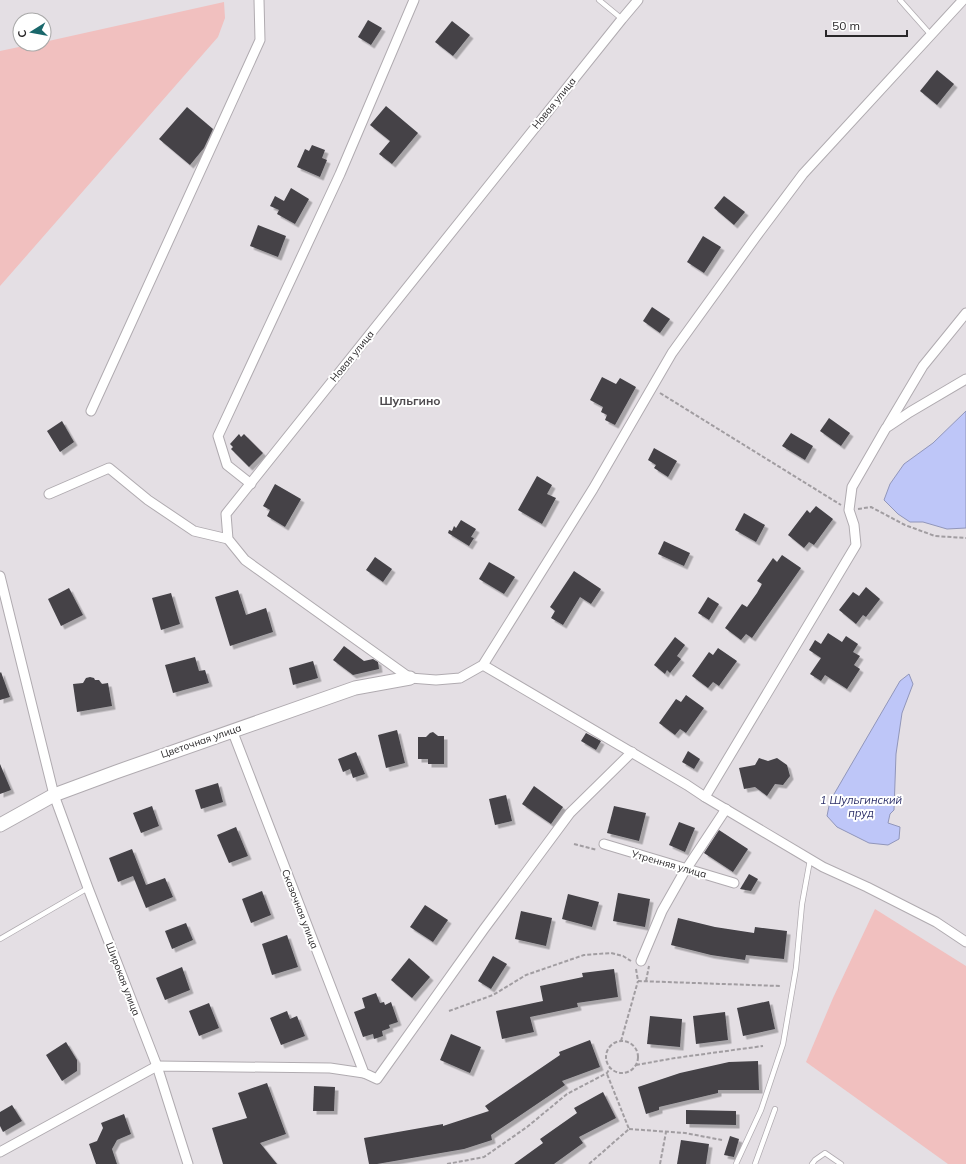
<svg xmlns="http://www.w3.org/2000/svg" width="966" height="1164" viewBox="0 0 966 1164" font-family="Mulish,sans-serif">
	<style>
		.green { fill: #f1c0bf }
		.water { fill: #bec6f8; stroke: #9196ba }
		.building { fill: #444247; filter: url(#shadow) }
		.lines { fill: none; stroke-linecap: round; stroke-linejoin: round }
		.lane-casing { stroke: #b0abb0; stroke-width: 6 }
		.street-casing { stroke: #b0abb0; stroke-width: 11 }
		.secondary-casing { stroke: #b0abb0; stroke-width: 15 }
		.path { stroke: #a19da1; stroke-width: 2; stroke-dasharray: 4 2; stroke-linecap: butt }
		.lane { stroke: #fff; stroke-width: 4.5 }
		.street { stroke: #fff; stroke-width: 9 }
		.secondary { stroke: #fff; stroke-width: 13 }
		.labels { text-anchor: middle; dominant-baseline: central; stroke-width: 4; stroke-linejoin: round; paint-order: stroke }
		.street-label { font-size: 10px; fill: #292729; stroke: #fff }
		.water-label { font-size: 11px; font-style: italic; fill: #2c2f69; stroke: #fff }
		.quarter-label { font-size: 12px; font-weight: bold; fill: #4c484c; stroke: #fff }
	</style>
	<defs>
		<filter id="shadow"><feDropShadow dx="3.5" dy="3.5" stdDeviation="0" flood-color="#0004"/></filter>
	</defs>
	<rect width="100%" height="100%" fill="#e4dfe4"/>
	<g class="green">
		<path d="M224,2L225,18L218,37L0,286V51L33,44H44V42Z"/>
		<path d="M875,909L966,966V1164H948L806,1062L833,998Z"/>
	</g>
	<g class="water">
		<path d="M966,411V528L947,529L923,522H910L898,514L884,500L890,484L904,464L933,443Z"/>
		<path d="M909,674L913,684L902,713L896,754L894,810L890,814L888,823L900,827L899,839L888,845L869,843L837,827L827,816L830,801L900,681Z"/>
	</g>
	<g class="building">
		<path d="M368,20L382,28L371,45L358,37Z"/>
		<path d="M452,21L470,35L453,56L435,42Z"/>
		<path d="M937,70L954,84L937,105L920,91Z"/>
		<path d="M386,106L418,133L392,164L379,154L390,141L370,125Z"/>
		<path d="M187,107L213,129L204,148L190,165L159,139Z"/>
		<path d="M312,145L325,150L322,158L327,160L320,177L297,167L305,149L309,151Z"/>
		<path d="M291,188L309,199L295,224L277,214L279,210L270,206L275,196L284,201Z"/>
		<path d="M724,196L745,212L734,225L714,208Z"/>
		<path d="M258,225L286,236L278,257L250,246Z"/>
		<path d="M703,236L721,247L704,273L687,262Z"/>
		<path d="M652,307L670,319L660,333L643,321Z"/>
		<path d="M602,377L616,384L620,378L636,387L615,425L605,420L607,415L601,412L603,407L590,400Z"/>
		<path d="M829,418L850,433L841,446L820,431Z"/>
		<path d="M62,421L74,442L60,452L47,431Z"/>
		<path d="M791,433L813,446L805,460L782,446Z"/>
		<path d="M239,434L241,437L244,434L263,453L249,467L231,449L233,447L230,444Z"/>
		<path d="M654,448L677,461L668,477L654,468L656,465L648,460Z"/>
		<path d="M537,476L552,485L547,494L556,498L542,524L518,510Z"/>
		<path d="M275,484L301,499L285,527L267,516L270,510L263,506Z"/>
		<path d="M816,506L833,519L814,545L809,542L804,548L788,535L807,510L810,513Z"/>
		<path d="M744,513L765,525L756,542L735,530Z"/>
		<path d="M461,520L476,529L471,537L474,538L469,546L448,533L449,530L452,531L454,526L456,528Z"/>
		<path d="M664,541L690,553L684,566L658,554Z"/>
		<path d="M782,555L801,568L752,638L746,634L741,640L725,628L742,604L747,607L757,593L762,584L757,581L773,558L777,562Z"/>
		<path d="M375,557L392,569L383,582L366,570Z"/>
		<path d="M489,562L515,577L504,594L479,579Z"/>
		<path d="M574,571L601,589L591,604L580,597L563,625L551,618L555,611L550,607Z"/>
		<path d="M866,587L880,599L866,617L863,615L856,624L839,610L853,592L859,596Z"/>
		<path d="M69,588L83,615L61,626L48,599Z"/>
		<path d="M238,590L246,615L266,608L273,632L230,646L215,597Z"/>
		<path d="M171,593L180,624L161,630L152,598Z"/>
		<path d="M708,597L719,604L709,620L698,613Z"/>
		<path d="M828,633L842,642L846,636L858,644L853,652L860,656L854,665L860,669L847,689L825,675L821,681L810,674L821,658L809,650L815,640L821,644Z"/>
		<path d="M675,637L685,645L677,656L681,659L670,673L667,670L665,674L654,665Z"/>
		<path d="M344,646L364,661L373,659L378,662L379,669L353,675L333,660Z"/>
		<path d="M718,648L737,661L719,686L713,682L708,688L692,676L709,652L713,655Z"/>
		<path d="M195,657L199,671L205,670L209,683L173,693L165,665Z"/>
		<path d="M313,661L318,678L293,685L289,668Z"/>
		<path d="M1,672L10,697L0,700V673Z"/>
		<path d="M90,677L94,678L95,680H99L102,684L108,683L112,706L77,712L73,684L83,683L86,678Z"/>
		<path d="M686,695L704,708L686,733L680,729L675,735L659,723L676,699L681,702Z"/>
		<path d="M397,730L405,763L386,768L378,735Z"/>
		<path d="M433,732L438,736H444V764H428V759H418V737H426L430,733Z"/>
		<path d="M586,733L601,741L596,750L581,741Z"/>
		<path d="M688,751L700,759L694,769L682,762Z"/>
		<path d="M356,752L365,774L353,778L350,769L343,772L338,759Z"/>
		<path d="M759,758L768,761L777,758L787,765L790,776L783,785L775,784L767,796L755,787L744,789L739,768L755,765Z"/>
		<path d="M0,764L11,790L0,794Z"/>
		<path d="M218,783L223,802L201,809L195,790Z"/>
		<path d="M534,786L563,807L551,824L522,804Z"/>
		<path d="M506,795L512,821L495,825L489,799Z"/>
		<path d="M152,806L159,826L141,833L133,813Z"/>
		<path d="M614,806L646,813L639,841L607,833Z"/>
		<path d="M679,822L695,828L685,852L669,845Z"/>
		<path d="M236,827L248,856L229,863L217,835Z"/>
		<path d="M719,830L748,849L733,872L704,853Z"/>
		<path d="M132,849L146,885L165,878L173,897L146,908L133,876L118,882L109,858Z"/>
		<path d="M749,874L758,879L751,891L740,889Z"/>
		<path d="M262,891L271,915L251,923L242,899Z"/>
		<path d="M618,893L650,899L645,927L613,921Z"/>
		<path d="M568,894L599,902L592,927L562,919Z"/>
		<path d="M425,905L448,920L433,942L410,927Z"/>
		<path d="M521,911L552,918L546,946L515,939Z"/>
		<path d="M678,918L715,927L754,933L755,927L787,931L784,959L746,955L745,960L711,955L671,945Z"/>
		<path d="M186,923L193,940L172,949L165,931Z"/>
		<path d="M287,935L298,967L272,975L262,944Z"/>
		<path d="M493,956L507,964L491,989L478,981Z"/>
		<path d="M409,958L430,977L412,998L391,980Z"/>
		<path d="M182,967L190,990L165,1000L156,978Z"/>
		<path d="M614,969L618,997L577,1003L578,1007L530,1017L534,1032L502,1039L496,1011L543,1001L540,986L583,977L582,973Z"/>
		<path d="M376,993L380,1003L384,1002L385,1005L391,1002L398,1022L389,1025L390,1028L382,1031L383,1036L374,1039L373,1034L363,1037L354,1012L365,1008L362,998Z"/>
		<path d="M769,1001L775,1029L743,1036L737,1008Z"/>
		<path d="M209,1003L219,1028L199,1036L189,1011Z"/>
		<path d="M287,1011L290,1019L297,1016L305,1036L281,1045L270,1018Z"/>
		<path d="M725,1012L728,1040L696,1044L693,1016Z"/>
		<path d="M650,1016L682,1019L680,1047L647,1044Z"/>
		<path d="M451,1034L481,1047L470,1073L440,1060Z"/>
		<path d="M590,1040L600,1067L562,1081L565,1085L491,1135L492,1140L464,1149L377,1164H369L364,1138L443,1124V1126L489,1111L485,1106L560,1055L559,1052Z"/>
		<path d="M66,1042L77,1060V1071L62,1081L46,1055Z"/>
		<path d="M758,1061L759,1090H718V1093L659,1107V1110L646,1114L638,1087L680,1073L729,1062Z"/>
		<path d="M267,1083L286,1134L260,1143L277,1164H223L212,1128L247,1118L238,1093Z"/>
		<path d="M314,1086L335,1087L334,1111H313Z"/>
		<path d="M603,1092L616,1118L579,1137L583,1143L554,1164H514L543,1143L540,1139L577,1113L574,1108Z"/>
		<path d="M12,1105L22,1121L3,1132L0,1126V1112Z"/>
		<path d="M686,1110L736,1111V1125L686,1124Z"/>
		<path d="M124,1114L131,1134L117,1140L112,1149L117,1164H96L89,1144L97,1141L103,1128L101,1123Z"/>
		<path d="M730,1136L739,1139L734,1157L724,1155Z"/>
		<path d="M681,1140L709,1144L706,1164H677Z"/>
	</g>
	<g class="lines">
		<g class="lane-casing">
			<g id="lane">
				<path d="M599,0L622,19"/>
				<path d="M900,0L931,35"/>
				<path d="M0,939L88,888"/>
				<path d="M736,1164L761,1110L783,1044L796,968L802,904L810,860"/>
				<path d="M755,1164L775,1109"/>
				<path d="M812,1164L815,1160L825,1153L841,1164"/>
			</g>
		</g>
		<g class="street-casing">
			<g id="street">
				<path d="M638,0L622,19L226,514L228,539L245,560L410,678L436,680L460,678L483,665L593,489L672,353L755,238L803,174L963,0"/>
				<path d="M91,411L260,40L259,0"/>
				<path d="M888,425L923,366L966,313"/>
				<path d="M251,484L227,465L218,436L340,174L414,0"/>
				<path d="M49,494L109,468L148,500L194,531L228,539"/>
				<path d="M0,576L54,795L88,888L157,1066L188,1164"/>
				<path d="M483,665L687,785L705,797L823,867L867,887L936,922L966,942"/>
				<path d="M232,730L364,1073L377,1079L484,929L570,813L632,752"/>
				<path d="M705,797L856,545L854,525L849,510L852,487L886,428L910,412L966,379"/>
				<path d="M604,844L734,883"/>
				<path d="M641,961L662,911L683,874L726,809"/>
				<path d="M0,1152L157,1066L330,1068L364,1073"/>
			</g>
		</g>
		<g class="secondary-casing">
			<path id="secondary" d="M0,825L54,795L116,772L355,688L410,678"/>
		</g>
		<g class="path">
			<path d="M660,393L841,505"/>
			<path d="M858,509L871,507L905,525L935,536L966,538"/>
			<path d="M574,844L597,850"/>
			<path d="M636,969L638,981L780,986"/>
			<path d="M646,981L649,966"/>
			<path d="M449,1011L493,995L526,975L584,955L611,953L623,956L631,961"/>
			<path d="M621,1041L638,981"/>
			<circle cx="622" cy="1057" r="16"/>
			<path d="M636,1065L675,1058L763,1046"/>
			<path d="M629,1129L685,1133L722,1140"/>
			<path d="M447,1164L484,1157L527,1127L567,1094L607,1073L610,1068"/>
			<path d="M589,1164L629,1129L607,1074"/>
			<path d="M660,1164L666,1132"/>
		</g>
		<use href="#lane" class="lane"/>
		<use href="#street" class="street"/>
		<use href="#secondary" class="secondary"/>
	</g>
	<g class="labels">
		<g class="street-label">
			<text transform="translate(554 103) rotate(-51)">Новая улица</text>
			<text transform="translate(352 356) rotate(-51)">Новая улица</text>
			<text transform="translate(201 741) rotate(-19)">Цветочная улица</text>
			<text transform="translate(669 864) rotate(16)">Утренняя улица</text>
			<text transform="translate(300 909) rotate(69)">Сказочная улица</text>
			<text transform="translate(123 979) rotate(69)">Широкая улица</text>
		</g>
		<g class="water-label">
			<text x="861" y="800">1 Шульгинский<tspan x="861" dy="13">пруд</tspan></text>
		</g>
		<g class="quarter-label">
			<text x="410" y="400">Шульгино</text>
		</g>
	</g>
	<g transform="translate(32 32) rotate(259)"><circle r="19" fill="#ffffff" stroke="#a9a9a9"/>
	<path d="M0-3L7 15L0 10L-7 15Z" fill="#19676b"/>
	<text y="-6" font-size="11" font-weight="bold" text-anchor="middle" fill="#292729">С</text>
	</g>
	<path d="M826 30v6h81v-6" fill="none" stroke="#292729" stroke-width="2"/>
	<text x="832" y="30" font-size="12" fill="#292729" stroke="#ffffff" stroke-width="3" paint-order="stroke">50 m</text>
</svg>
